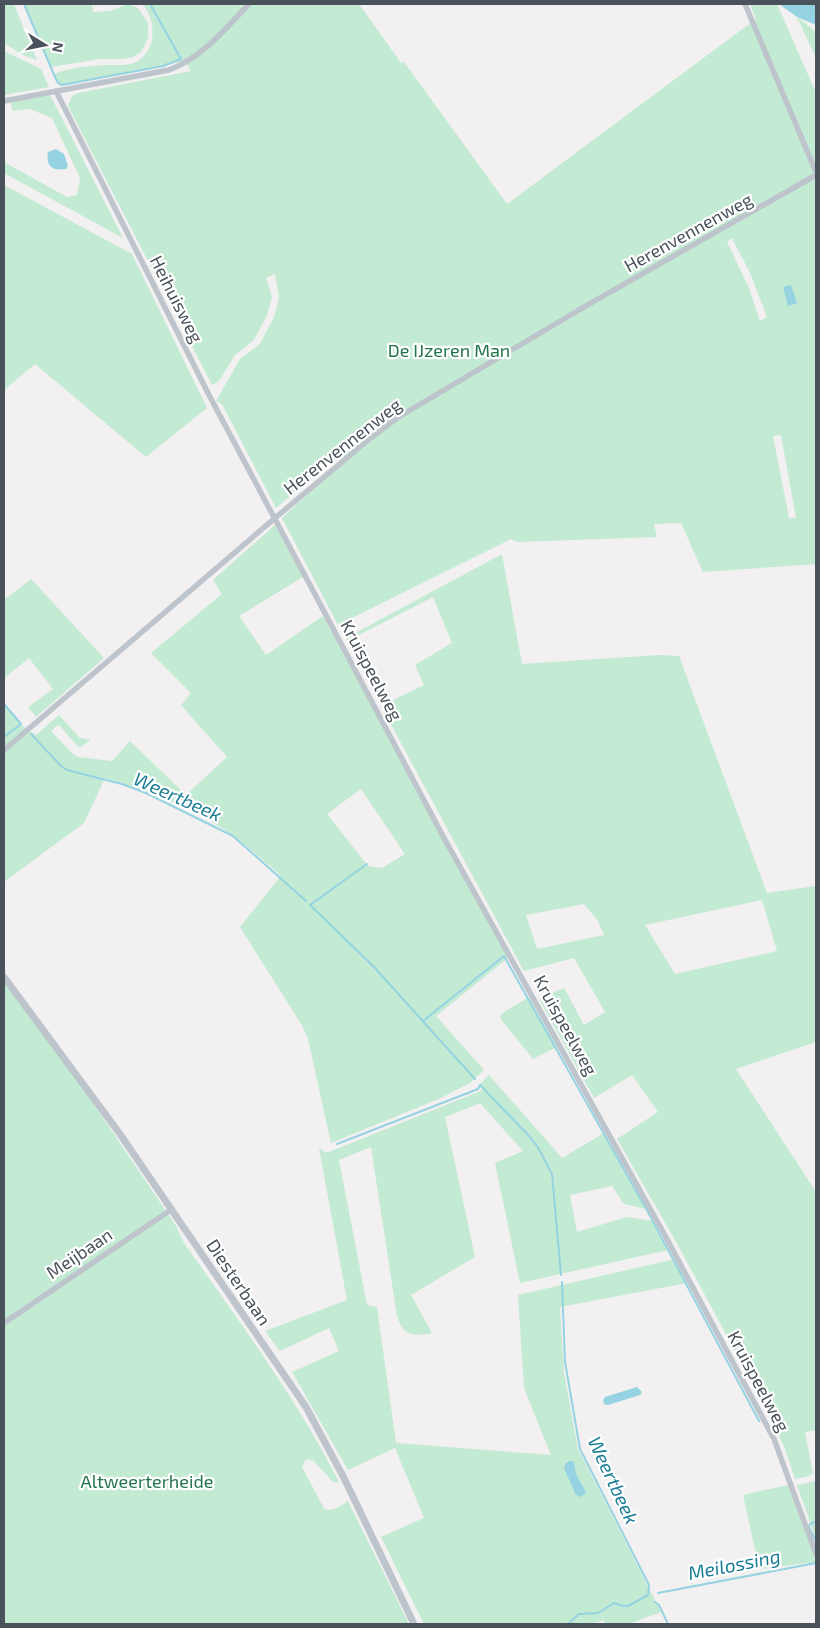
<svg xmlns="http://www.w3.org/2000/svg" width="820" height="1628" viewBox="0 0 820 1628" font-family="'Exo 2',sans-serif">
	<style>
		.green { fill: #c3ead2; fill-rule: evenodd }
		.water { fill: #95d3e2 }
		.lines { fill: none; stroke-linecap: round; stroke-linejoin: round }
		.stream { stroke: #95d3e2; stroke-width: 2 }
		.minor { stroke: #bdc4cb; stroke-width: 5.5 }
		.tertiary { stroke: #bdc4cb; stroke-width: 7 }
		.labels { text-anchor: middle; dominant-baseline: central; stroke-width: 4.5; stroke-linejoin: round; paint-order: stroke }
		.street-label { font-size: 18px; fill: #4a535b; stroke: #fff }
		.park-label { font-size: 18px; fill: #22754a; stroke: #fff }
		.water-label { font-size: 19px; font-style: italic; fill: #1b7d94; stroke: #fff }
	</style>
	<rect width="100%" height="100%" fill="#f2f0f0"/>
	<g class="green">
		<path d="M4,4H14L37,60L23,55L4,43Z"/>
		<path d="M24,4H96L92,5L93,12L110,11L128,4L138,8L148,23V38L141,52L133,57L123,59H100L51,67Z"/>
		<path d="M142,4H244L241,8L249,4H359L401,63L404,62L507,204L756,19L750,4H777L816,93V564L703,572L681,523L654,524L657,537L517,542L511,539L338,625L282,518L344,461L336,457L276,508L222,404L216,401L240,359L260,344L274,317L279,298L275,274L266,278L272,297L267,315L254,340L235,355L219,381L212,385L68,106L72,96L78,93L191,71L185,61L60,86L54,74C71,67 90,66 107,65C116,65 127,66 134,63C143,60 151,48 152,39C154,25 151,15 142,4ZM732,238L750,273L767,317L760,321L749,288L727,242ZM781,435L796,518H789L773,436Z"/>
		<path d="M797,17L816,32V58Z"/>
		<path d="M4,51L41,69L49,87L4,95Z"/>
		<path d="M50,95L123,238L4,173V162L67,197L77,195L80,178L52,118L30,109L13,111L10,102Z"/>
		<path d="M4,185L132,254L207,408L146,457L35,364L4,390Z"/>
		<path d="M275,525L303,577L239,616L266,655L323,616L508,958L436,1016L484,1070L470,1083L441,1098L331,1143L308,1039L303,1027L240,927L281,876C265,862 248,846 231,834C193,808 149,791 105,778L84,823L4,882V704L24,727L36,735L59,715L80,738L91,740L79,748L60,726L58,725L51,731L72,753L78,757L112,761L130,741L186,795L227,757L181,705L191,693L151,653L222,594L213,580ZM361,789L405,854L382,868L368,866L327,814Z"/>
		<path d="M502,554L522,664L659,655L679,656L767,893L816,886V1042L736,1069L816,1192V1430L805,1432L813,1473L809,1476L795,1479L784,1446L741,1362L679,1247L617,1139L658,1112L632,1075L594,1098L539,999L564,988L584,1025L605,1012L574,958L524,971L381,706L424,685L415,665L452,643L433,597L347,641L346,638ZM762,900L777,951L675,974L645,925ZM584,904L598,921L604,935L537,949L526,915Z"/>
		<path d="M31,579L104,658L36,717L28,707L53,689L29,658L4,678V600Z"/>
		<path d="M4,971L176,1226L184,1243C238,1320 296,1397 339,1482H333L313,1460L306,1459L302,1467L325,1510C335,1510 340,1507 348,1501L409,1624H4Z"/>
		<path d="M529,997L557,1047L533,1059L500,1018L501,1014Z"/>
		<path d="M489,1075L562,1158L604,1133L646,1209L624,1204L612,1186L570,1195L577,1232L627,1217L653,1221L668,1250L520,1283L495,1163L523,1151L480,1103L445,1117L475,1257L411,1295L432,1333C414,1336 403,1337 397,1316L371,1147L339,1160L367,1305L377,1307L396,1443L551,1455L524,1388L518,1295L675,1259L687,1283L560,1307L564,1373L578,1449L661,1612L629,1624H605L604,1620L592,1624H424L381,1537L424,1518L395,1448L348,1470L292,1372L339,1351L329,1328L280,1351L265,1331L347,1300L319,1148L325,1152H329L483,1090L479,1085Z"/>
		<path d="M816,1481V1539L797,1485Z"/>
		<path d="M788,1485L816,1562L759,1569L743,1495Z"/>
	</g>
	<g class="water">
		<path d="M779,4H816V25L797,17Z"/>
		<path d="M56,149L64,154L68,166L66,169C51,171 46,166 48,152Z"/>
		<path d="M791,285L797,303L788,306L783,287Z"/>
		<path d="M637,1387L642,1392L640,1395L608,1405L604,1404L603,1400L605,1397Z"/>
		<path d="M570,1461L574,1462L576,1474L586,1492L581,1497L576,1495L564,1468L566,1463Z"/>
	</g>
	<g class="lines">
		<g class="stream">
			<path d="M24,4L55,77L58,83L62,85L163,66L181,59L150,4"/>
			<path d="M4,704L21,724L4,737"/>
			<path d="M31,734L61,766L67,770L122,784L146,793L233,836L306,901"/>
			<path d="M367,864L310,905L374,967L475,1079"/>
			<path d="M423,1021L504,956L649,1214L759,1421"/>
			<path d="M337,1144L478,1089L480,1085L530,1137L539,1149L552,1174L561,1275"/>
			<path d="M562,1282L565,1362L580,1449L649,1585L648,1595L628,1606H623L614,1603L598,1613L579,1614L568,1624"/>
			<path d="M816,1522L810,1524L809,1527L816,1541"/>
			<path d="M658,1593L816,1563"/>
			<path d="M655,1602L659,1605L668,1624"/>
		</g>
		<g class="minor">
			<path d="M745,4L816,172"/>
			<path d="M56,91L209,395L310,585L444,838L662,1230L774,1439L816,1554"/>
			<path d="M4,101L169,70C203,57 225,29 249,4"/>
			<path d="M4,750L275,518L372,437L397,418L584,307L816,175"/>
			<path d="M4,1323L172,1209"/>
		</g>
		<path class="tertiary" d="M4,977L120,1134L306,1407L344,1478L414,1624"/>
	</g>
	<g class="labels">
		<g class="street-label">
			<text transform="translate(688 232) rotate(-29)">Herenvennenweg</text>
			<text transform="translate(177 299) rotate(63)">Heihuisweg</text>
			<text transform="translate(342 446) rotate(-38)">Herenvennenweg</text>
			<text transform="translate(372 670) rotate(62)">Kruispeelweg</text>
			<text transform="translate(566 1025) rotate(61)">Kruispeelweg</text>
			<text transform="translate(79 1253) rotate(-34)">Meijbaan</text>
			<text transform="translate(239 1282) rotate(56)">Diesterbaan</text>
			<text transform="translate(759 1381) rotate(62)">Kruispeelweg</text>
		</g>
		<g class="park-label">
			<text x="449" y="350">De IJzeren Man</text>
			<text x="147" y="1481">Altweerterheide</text>
		</g>
		<g class="water-label">
			<text transform="translate(178 796) rotate(24)">Weertbeek</text>
			<text transform="translate(614 1480) rotate(65)">Weertbeek</text>
			<text transform="translate(734 1564) rotate(-11)">Meilossing</text>
		</g>
	</g>
	<rect width="820" height="1628" fill="none" stroke="#4a535b" stroke-width="10"/>
	<g transform="translate(45 45) rotate(100)" stroke="#ffffff" stroke-width="4" paint-order="stroke">
	<path d="M0-4L9 19L0 12L-9 19Z" fill="#4a535b"/>
	<text y="-8" font-size="14" font-weight="bold" text-anchor="middle" fill="#4a535b">N</text>
	</g>
</svg>
